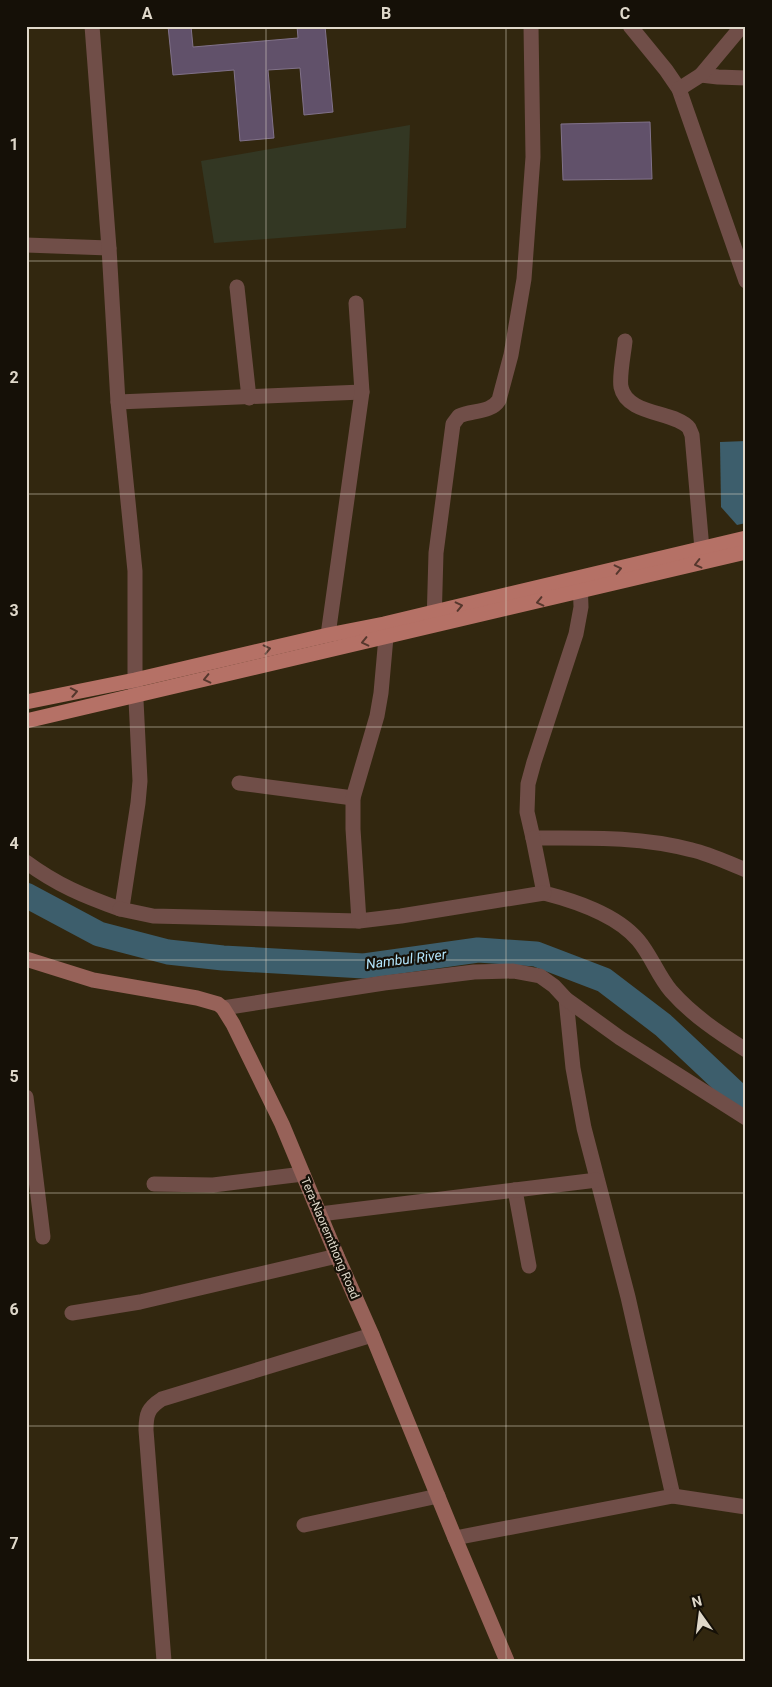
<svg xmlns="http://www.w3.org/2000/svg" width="772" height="1687" viewBox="0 0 772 1687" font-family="Roboto,sans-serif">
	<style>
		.green { fill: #333723 }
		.water { fill: #3d5e6c }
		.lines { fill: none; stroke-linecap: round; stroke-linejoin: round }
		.river { stroke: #3d5e6c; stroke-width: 25 }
		.building { fill: #61516a; stroke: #81728a }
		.street { stroke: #704e48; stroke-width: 15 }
		.secondary { stroke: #976259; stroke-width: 15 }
		.primary { stroke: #b57166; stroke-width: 15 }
		.oneway { stroke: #55372d }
		.grid { fill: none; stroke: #dfd8ca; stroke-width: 1; stroke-opacity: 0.55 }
		.labels { text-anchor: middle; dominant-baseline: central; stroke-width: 4.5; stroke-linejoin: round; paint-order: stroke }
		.street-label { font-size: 12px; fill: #dfd8ca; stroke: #151007 }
		.water-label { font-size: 14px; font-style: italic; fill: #b2e4fb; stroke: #151007 }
		.neatline { fill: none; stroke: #dfd8ca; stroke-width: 2 }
		.grid-label { font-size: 16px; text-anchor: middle; font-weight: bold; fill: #dfd8ca }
	</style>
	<rect width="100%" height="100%" fill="#32270f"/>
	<path class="green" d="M410,125L406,228L214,243L201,161Z"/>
	<path class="water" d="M746,441V523L737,525L721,507L720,442Z"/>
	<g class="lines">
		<path class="river" d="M26,895L99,934L168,952L223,958L364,966L478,950L536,954L604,980L663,1025L746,1103"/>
	</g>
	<g class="building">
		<path d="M168,26H191L193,47L298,38L297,26H325L333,112L304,115L300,68L268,70L274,138L240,141L234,70L173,75Z"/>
		<path d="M650,122L652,179L563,180L561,124Z"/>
	</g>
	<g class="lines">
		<g class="street">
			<path d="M630,26L666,70L679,89L746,281"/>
			<path d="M701,75L718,77L746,78"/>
			<path d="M679,89L701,75L742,26"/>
			<path d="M26,245L109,248"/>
			<path d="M237,287L249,398"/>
			<path d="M625,341C624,352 619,376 621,387C627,416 676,411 689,428C690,430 691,433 692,435L702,549"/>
			<path d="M118,402L362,392"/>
			<path d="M580,579L581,607L576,634L534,762L528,784L527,812L533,838C587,838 639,836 692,850C710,854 728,863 746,870"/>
			<path d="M434,624L436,553L453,424L459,416C472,410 491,413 499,400L511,355L524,279L533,157L531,26"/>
			<path d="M328,635L362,392L356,303"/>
			<path d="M239,783L353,798"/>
			<path d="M533,838L544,893C575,901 616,914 638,940C651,955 658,976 671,991C692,1015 719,1033 746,1050"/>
			<path d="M26,862C57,885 84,896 120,909L123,901L138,803L140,781L135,680V571L118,402L109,248L92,26"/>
			<path d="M120,909L153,916L359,921L401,916L544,893"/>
			<path d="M359,921L353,829V798L377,716L381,693L386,637"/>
			<path d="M566,999L573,1068L584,1128L628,1297L673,1496"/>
			<path d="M223,1008L384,983L474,972L513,971L540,976L554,986L566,999L620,1038L746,1118"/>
			<path d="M26,1097L43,1237"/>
			<path d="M154,1184L213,1185L303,1174"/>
			<path d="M515,1190L529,1266"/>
			<path d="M320,1214L597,1180"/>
			<path d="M72,1313L140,1302L337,1256"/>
			<path d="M304,1525L438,1496"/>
			<path d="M455,1538L673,1496L746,1507"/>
			<path d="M164,1661L146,1430C146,1414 148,1408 162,1399L372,1335"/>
		</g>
		<path class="secondary" d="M26,959L93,980L197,998L218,1004L223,1008L233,1024L282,1124L337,1256L372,1335L455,1538L507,1661"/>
		<g class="primary">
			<path d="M26,702L135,680L328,635L384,624L746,538"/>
			<path d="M26,721L746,552"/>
		</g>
	</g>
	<defs><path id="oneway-chevron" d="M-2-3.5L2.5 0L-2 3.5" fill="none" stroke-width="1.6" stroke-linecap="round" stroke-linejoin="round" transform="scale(1.25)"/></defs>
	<g class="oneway">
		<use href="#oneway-chevron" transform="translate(698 564) rotate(166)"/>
		<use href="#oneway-chevron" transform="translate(618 569) rotate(-13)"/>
		<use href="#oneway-chevron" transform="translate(540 602) rotate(167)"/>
		<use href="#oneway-chevron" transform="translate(459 606) rotate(-13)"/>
		<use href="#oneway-chevron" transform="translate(365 642) rotate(167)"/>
		<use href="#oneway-chevron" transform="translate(267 649) rotate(-13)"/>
		<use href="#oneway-chevron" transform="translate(207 679) rotate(167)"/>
		<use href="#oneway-chevron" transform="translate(74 692) rotate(-11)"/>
	</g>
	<path class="grid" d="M266,26V1661M506,26V1661M26,261H746M26,494H746M26,727H746M26,960H746M26,1193H746M26,1426H746"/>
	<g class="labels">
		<g class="street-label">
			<text transform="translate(330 1238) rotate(67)">Tera-Naoremthong Road</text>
		</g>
		<g class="water-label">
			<text transform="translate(406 959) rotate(-7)">Nambul River</text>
		</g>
	</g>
	<rect width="772" height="1687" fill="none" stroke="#151007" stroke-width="55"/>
	<g transform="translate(700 1614) rotate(346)" stroke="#151007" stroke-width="4" paint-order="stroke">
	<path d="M0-4L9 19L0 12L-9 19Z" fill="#dfd8ca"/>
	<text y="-8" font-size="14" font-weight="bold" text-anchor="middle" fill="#dfd8ca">N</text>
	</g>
	<rect x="28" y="28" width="716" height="1632" class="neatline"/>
	<g class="grid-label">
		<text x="147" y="19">A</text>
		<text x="386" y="19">B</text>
		<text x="625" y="19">C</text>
		<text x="14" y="150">1</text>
		<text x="14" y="383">2</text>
		<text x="14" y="616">3</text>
		<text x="14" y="849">4</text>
		<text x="14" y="1082">5</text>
		<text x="14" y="1315">6</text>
		<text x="14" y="1549">7</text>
	</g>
</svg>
